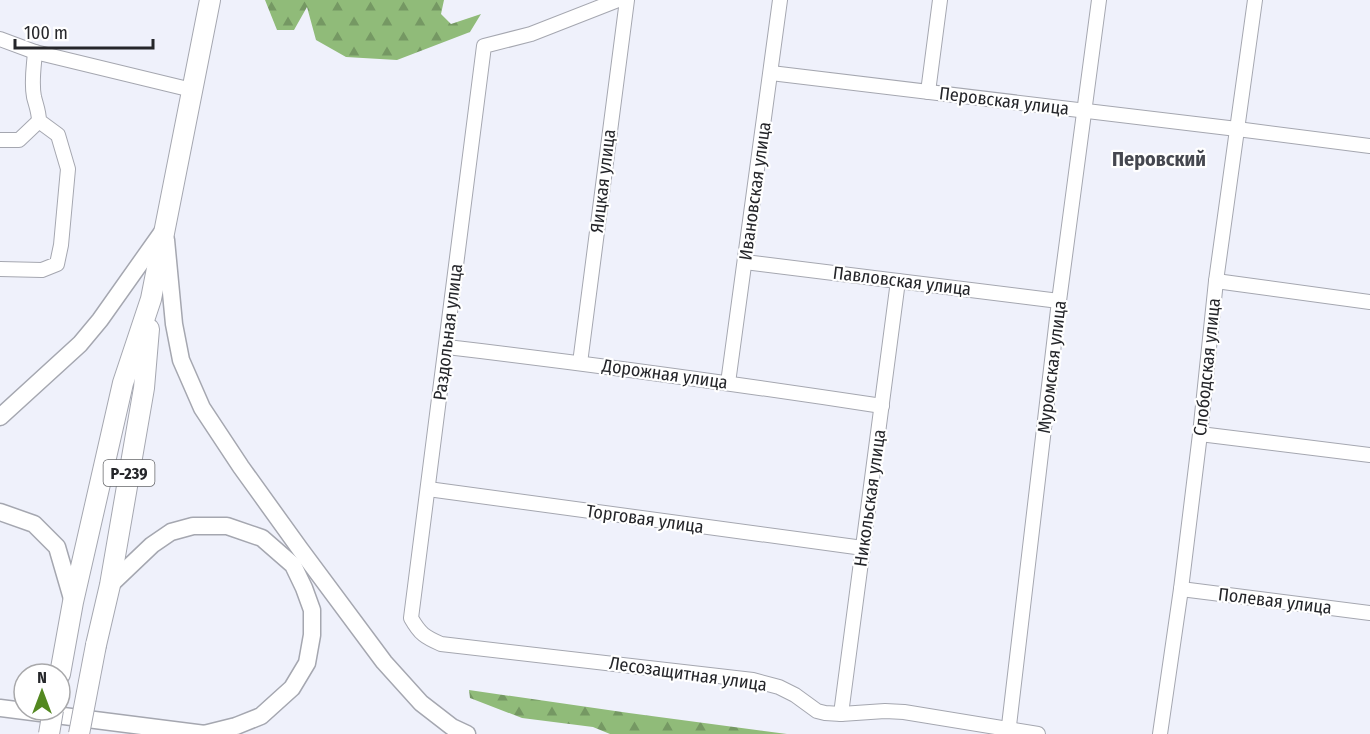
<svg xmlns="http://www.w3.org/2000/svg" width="1370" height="734" viewBox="0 0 1370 734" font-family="'Fira Sans Condensed',sans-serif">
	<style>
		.forest { fill: url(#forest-firs) }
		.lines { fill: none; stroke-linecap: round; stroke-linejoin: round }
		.minor-casing { stroke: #a5a7b0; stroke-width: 16 }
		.major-casing { stroke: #a5a7b0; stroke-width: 19 }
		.highway-casing { stroke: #a5a7b0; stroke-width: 22 }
		.minor { stroke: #fff; stroke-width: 14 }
		.major { stroke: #fff; stroke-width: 16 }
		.highway { stroke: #fff; stroke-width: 20 }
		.highway-bridge-casing { stroke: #a5a7b0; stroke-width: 22; stroke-linecap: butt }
		.highway-bridge { stroke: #fff; stroke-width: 20 }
		.labels { text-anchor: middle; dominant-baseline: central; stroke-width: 4.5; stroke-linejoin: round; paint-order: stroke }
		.shield { fill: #fff; stroke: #66676a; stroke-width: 1.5 }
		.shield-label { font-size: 16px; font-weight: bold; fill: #25262a }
		.street-label { font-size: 18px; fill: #25262a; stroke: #fff }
		.neighbourhood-label { font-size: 20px; font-weight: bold; fill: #45474f; stroke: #fff }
	</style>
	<defs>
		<pattern id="forest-firs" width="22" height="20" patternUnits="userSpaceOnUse" patternTransform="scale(1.5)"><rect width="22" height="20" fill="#90bb79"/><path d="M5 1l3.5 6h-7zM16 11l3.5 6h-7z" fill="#759863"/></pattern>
	</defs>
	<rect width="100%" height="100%" fill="#eff1fb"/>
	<g class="forest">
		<path d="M265,0H444L441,14L451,24L481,14L470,32L397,60L346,57L316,40L307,7L294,30H277Z"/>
		<path d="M469,690L629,713L787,734H610L593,727L522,718L470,698Z"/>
	</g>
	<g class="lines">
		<g class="minor-casing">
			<g id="minor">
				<path d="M618,0L531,34L484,46L411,618C420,634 425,637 441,644L753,680L779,687L795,695L817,711L825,713L841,714L885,711L904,712L1038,734"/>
				<path d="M0,39L35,52L192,90"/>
				<path d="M771,73L1237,129L1370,146"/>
				<path d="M928,92L940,0"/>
				<path d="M0,140H19L39,121"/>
				<path d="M745,262L1059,301"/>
				<path d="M0,269L42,270L57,264L61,245L68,169L58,135L39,121C39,112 36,105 34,97C31,82 34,66 35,52"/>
				<path d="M1216,281L1370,302"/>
				<path d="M447,347C592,364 737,384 882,406"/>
				<path d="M580,363L627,0"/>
				<path d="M728,383L780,0"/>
				<path d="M1200,434L1370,455"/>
				<path d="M428,489L863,548"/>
				<path d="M1181,589L1370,613"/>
				<path d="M841,714L898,281"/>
				<path d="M1008,734L1059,301L1099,0"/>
				<path d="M1160,734L1181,589L1200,434L1216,281L1255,0"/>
			</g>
		</g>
		<g class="major-casing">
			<g id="major">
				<path d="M166,240L174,324L181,360L202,408L241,467L300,549L384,662L421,703L452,727L467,734"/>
				<path d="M0,417L80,344L100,320L163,231"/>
				<path d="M0,512L34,524L57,547L73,602"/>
				<path d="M110,585L152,545L171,532L193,526H227L262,538L293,565L304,588L312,610V635L307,663L292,688L261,716L236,726L204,734"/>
				<path d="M0,708L205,734"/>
			</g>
		</g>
		<g class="highway-casing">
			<g id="highway">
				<path d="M96,645L110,585L144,388L149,329"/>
				<path d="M60,674L73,602L123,383L151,299L210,0"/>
			</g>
		</g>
		<use href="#minor" class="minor"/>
		<use href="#major" class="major"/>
		<use href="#highway" class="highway"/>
		<g class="highway-bridge-casing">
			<g id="highway-bridge">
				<path d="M49,734L53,710"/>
				<path d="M79,734L96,645"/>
			</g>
		</g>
		<use href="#highway-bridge" class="highway-bridge"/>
	</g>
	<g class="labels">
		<rect class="shield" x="103.5" y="460" width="51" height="26" rx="4.5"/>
		<g class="shield-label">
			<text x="129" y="473">Р-239</text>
		</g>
		<g class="street-label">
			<text transform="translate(1004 101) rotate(7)">Перовская улица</text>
			<text transform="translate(603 181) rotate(-83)">Яицкая улица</text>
			<text transform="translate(755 191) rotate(-82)">Ивановская улица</text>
			<text transform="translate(902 281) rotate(7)">Павловская улица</text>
			<text transform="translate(448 332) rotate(-83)">Раздольная улица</text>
			<text transform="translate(1052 367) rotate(-83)">Муромская улица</text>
			<text transform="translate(1207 367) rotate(-84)">Слободская улица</text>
			<text transform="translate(665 374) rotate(8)">Дорожная улица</text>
			<text transform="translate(870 498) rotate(-82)">Никольская улица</text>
			<text transform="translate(645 519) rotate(8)">Торговая улица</text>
			<text transform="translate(1275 601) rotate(7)">Полевая улица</text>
			<text transform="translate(688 674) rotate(8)">Лесозащитная улица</text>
		</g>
		<g class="neighbourhood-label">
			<text x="1159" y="159">Перовский</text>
		</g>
	</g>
	<g transform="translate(42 692)"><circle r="28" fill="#ffffff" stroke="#a8a8aa" stroke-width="1.5"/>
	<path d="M0-4.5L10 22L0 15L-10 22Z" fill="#538820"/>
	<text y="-9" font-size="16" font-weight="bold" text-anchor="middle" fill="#25262a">N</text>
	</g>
	<path d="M15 39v9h138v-9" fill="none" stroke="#25262a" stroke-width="3"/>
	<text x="24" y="39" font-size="18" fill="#25262a" stroke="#ffffff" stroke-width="4.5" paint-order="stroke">100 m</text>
</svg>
